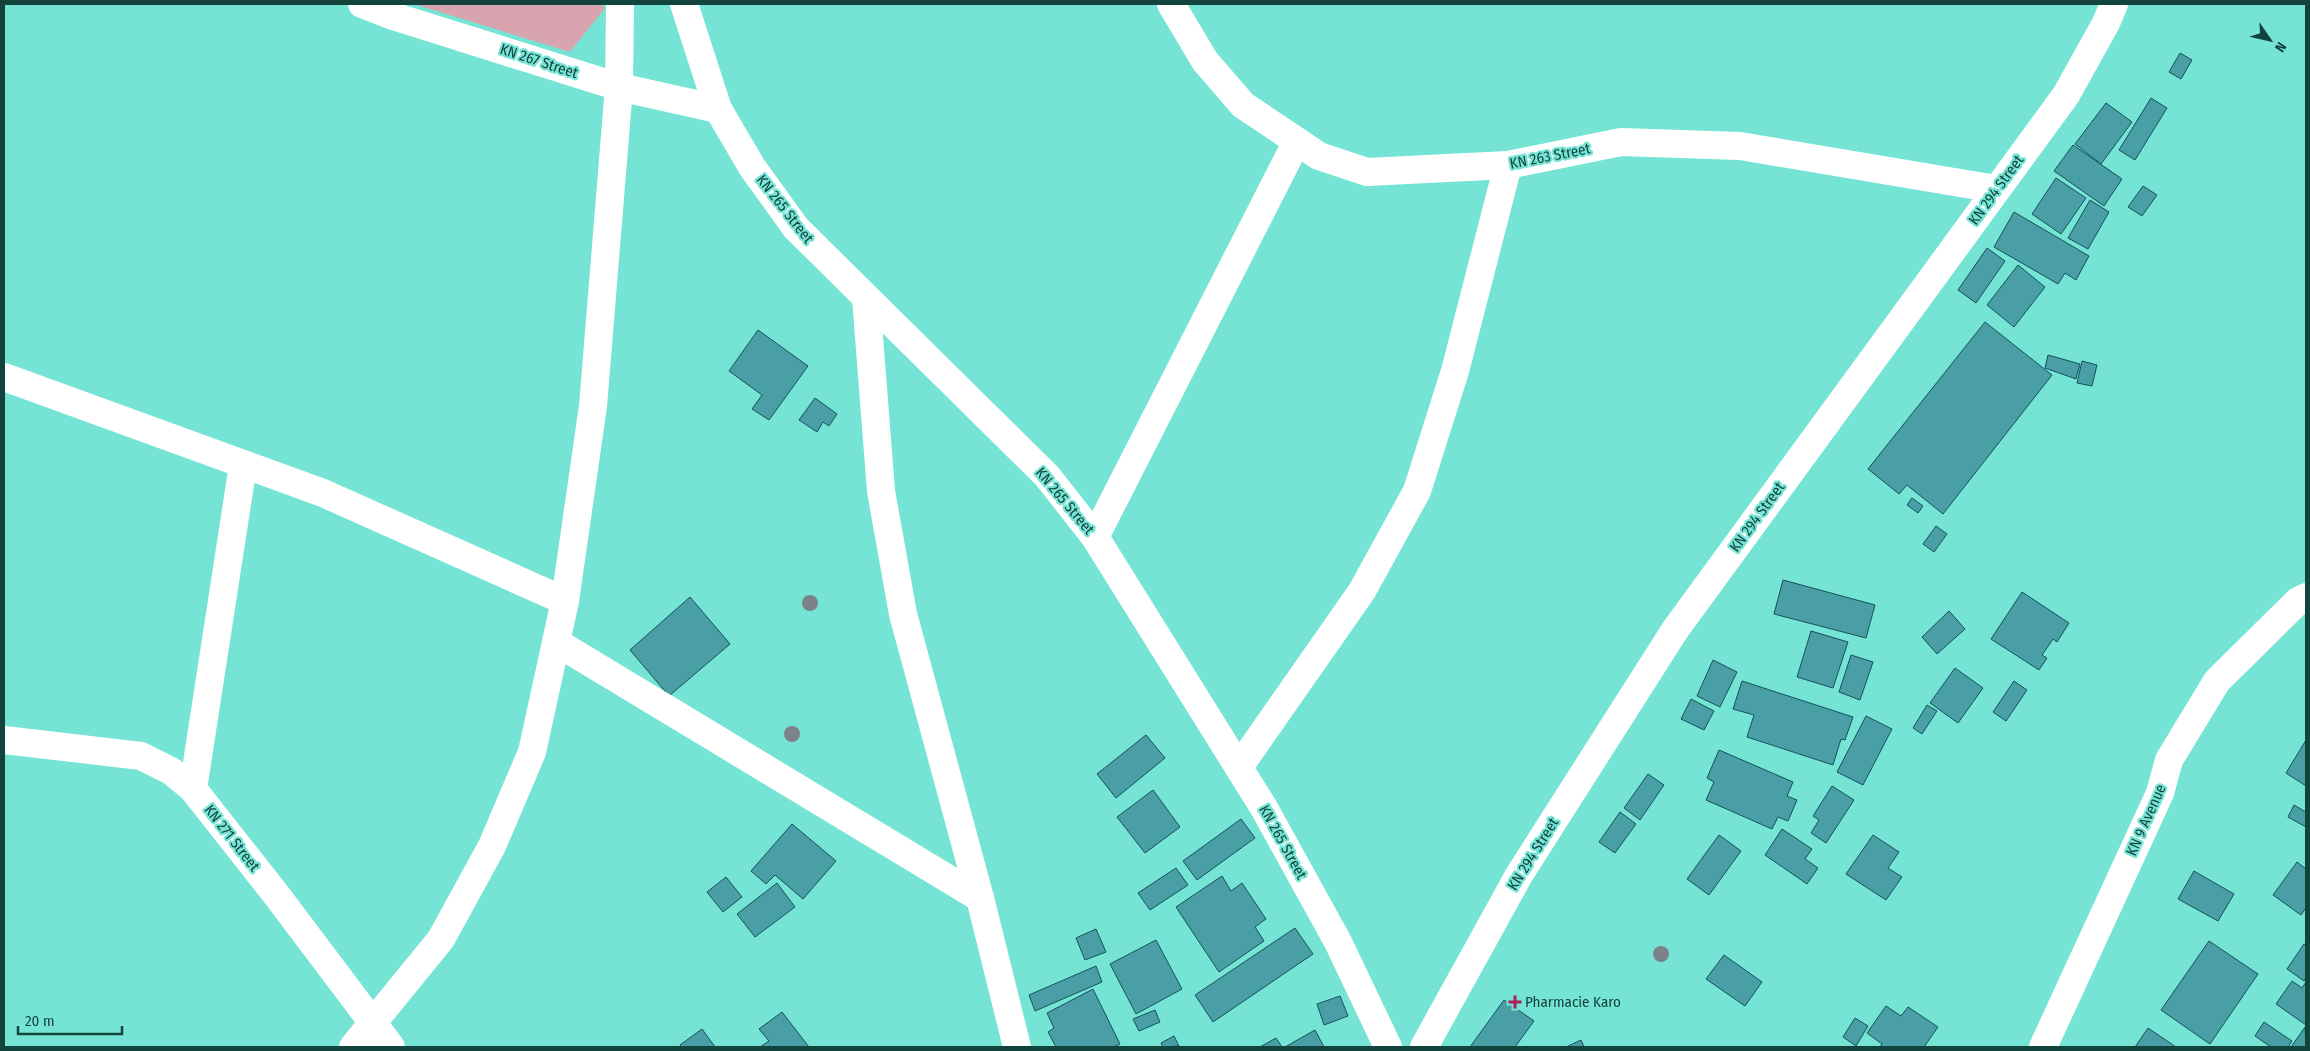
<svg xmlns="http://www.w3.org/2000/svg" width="2310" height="1051" viewBox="0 0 2310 1051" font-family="'Fira Sans Condensed',sans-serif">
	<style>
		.green { fill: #d8a4af }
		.building { fill: #4a9ea6; stroke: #125358 }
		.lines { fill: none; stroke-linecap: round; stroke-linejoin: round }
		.street { stroke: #fff; stroke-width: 28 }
		.tree { fill: #7c8289 }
		.poi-dot { fill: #ae1f57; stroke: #76e4d5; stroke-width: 2 }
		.labels { text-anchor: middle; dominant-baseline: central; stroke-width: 4.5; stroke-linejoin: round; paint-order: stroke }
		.street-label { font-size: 15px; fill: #13433d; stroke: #76e4d5 }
		.poi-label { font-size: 15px; fill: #13433d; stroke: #76e4d5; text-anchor: start }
	</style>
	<rect width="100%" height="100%" fill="#76e4d5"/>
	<path class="green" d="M414,4H600L605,8L570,52Z"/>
	<g class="building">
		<path d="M2180,53L2192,60L2181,79L2169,72Z"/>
		<path d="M2151,98L2167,108L2135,160L2119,150Z"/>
		<path d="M2106,103L2132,122L2101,164L2075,144Z"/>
		<path d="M2073,145L2122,179L2104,206L2054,171Z"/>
		<path d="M2056,178L2086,198L2061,234L2032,214Z"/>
		<path d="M2143,186L2157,195L2142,216L2128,207Z"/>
		<path d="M2090,200L2109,212L2088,249L2068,238Z"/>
		<path d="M2014,212L2089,256L2076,280L2065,273L2058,284L1994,247Z"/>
		<path d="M1987,248L2005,261L1976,303L1958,290Z"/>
		<path d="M2018,265L2045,287L2014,327L1987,305Z"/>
		<path d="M1985,322L2052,375L1943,514L1907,485L1899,494L1868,469Z"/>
		<path d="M758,330L808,366L769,420L752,409L762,395L729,371Z"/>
		<path d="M2048,355L2080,364L2076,379L2045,368Z"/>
		<path d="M2082,361L2097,365L2092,386L2077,383Z"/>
		<path d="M815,398L837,414L829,426L823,422L817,432L799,420Z"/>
		<path d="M1912,498L1923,506L1918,513L1907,505Z"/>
		<path d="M1936,526L1947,534L1934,552L1923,544Z"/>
		<path d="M1783,580L1875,605L1866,638L1774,614Z"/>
		<path d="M2022,592L2069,623L2057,642L2053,639L2042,655L2047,658L2039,670L1991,639Z"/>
		<path d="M690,597L730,644L669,696L630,650Z"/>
		<path d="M1949,611L1965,629L1937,654L1922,637Z"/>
		<path d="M1811,631L1848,642L1833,688L1797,677Z"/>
		<path d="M1851,655L1873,662L1860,700L1839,692Z"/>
		<path d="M1713,660L1737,672L1720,707L1697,696Z"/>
		<path d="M1955,668L1983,688L1958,723L1930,703Z"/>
		<path d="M1742,681L1853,717L1845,740L1841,739L1833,765L1747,737L1754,715L1733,709Z"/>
		<path d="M2014,681L2027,690L2006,721L1993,712Z"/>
		<path d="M1691,699L1714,711L1704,730L1681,719Z"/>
		<path d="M1927,705L1937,711L1922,734L1913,728Z"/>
		<path d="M1866,716L1892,729L1863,785L1837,772Z"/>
		<path d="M1146,735L1165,758L1116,798L1097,774Z"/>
		<path d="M2306,740V786L2286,773Z"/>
		<path d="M1719,750L1793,782L1787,796L1797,800L1788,821L1778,817L1772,829L1706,800L1714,782L1707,778Z"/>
		<path d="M1648,774L1664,785L1640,820L1624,808Z"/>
		<path d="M1832,786L1854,800L1826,843L1811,833L1819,820L1813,816Z"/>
		<path d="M1153,790L1180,827L1145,853L1117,817Z"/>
		<path d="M2294,805L2306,812V827L2288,817Z"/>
		<path d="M1620,812L1636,824L1615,853L1599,842Z"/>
		<path d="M1241,819L1255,838L1197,880L1183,861Z"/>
		<path d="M792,824L836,861L803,899L775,875L766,884L751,871Z"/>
		<path d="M1782,829L1812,849L1805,859L1818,868L1807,884L1765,855Z"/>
		<path d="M1719,835L1741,851L1709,895L1687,879Z"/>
		<path d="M1873,835L1899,852L1888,868L1902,877L1886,900L1846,874Z"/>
		<path d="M2297,862L2306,869V908L2301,915L2273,895Z"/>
		<path d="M1176,868L1188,885L1150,910L1138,893Z"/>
		<path d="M2194,871L2234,894L2218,921L2178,899Z"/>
		<path d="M1222,876L1231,891L1242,883L1266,919L1255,927L1264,941L1219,972L1176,907Z"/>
		<path d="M726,877L742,897L723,912L707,892Z"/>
		<path d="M777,883L795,907L755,937L737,914Z"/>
		<path d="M1295,928L1313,954L1213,1022L1195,995Z"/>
		<path d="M1096,929L1106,952L1085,960L1076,938Z"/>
		<path d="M1156,940L1182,989L1136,1014L1110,964Z"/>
		<path d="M2209,941L2258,974L2210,1044L2161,1010Z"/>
		<path d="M2304,944L2306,945V978L2304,981L2287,969Z"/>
		<path d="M1724,955L1762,982L1745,1006L1706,979Z"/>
		<path d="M1096,966L1102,982L1035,1011L1029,995Z"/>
		<path d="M2292,981L2302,988L2306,982V1025L2276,1004Z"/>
		<path d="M1093,989L1120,1044L1114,1047H1056L1048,1032L1054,1028L1047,1013Z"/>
		<path d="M1340,996L1348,1016L1324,1025L1317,1004Z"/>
		<path d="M1504,1000L1534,1021L1515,1047H1470Z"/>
		<path d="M1886,1006L1901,1016L1908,1007L1938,1027L1924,1047H1880L1882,1044L1867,1033Z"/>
		<path d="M1155,1010L1160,1022L1139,1031L1133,1019Z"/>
		<path d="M782,1012L809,1047H760L769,1041L759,1029Z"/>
		<path d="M1855,1018L1868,1026L1856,1046L1843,1037Z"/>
		<path d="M2264,1022L2292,1041L2288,1047H2271L2255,1036Z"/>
		<path d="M2305,1027L2306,1047H2291Z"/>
		<path d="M2148,1028L2176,1047H2135Z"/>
		<path d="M702,1029L715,1047H681L680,1045Z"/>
		<path d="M1315,1030L1324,1047H1285Z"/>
		<path d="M1174,1036L1179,1046L1163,1047L1161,1043Z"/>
		<path d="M1276,1038L1282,1047H1260Z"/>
		<path d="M1581,1040L1584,1047H1566Z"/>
	</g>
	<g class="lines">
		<g class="street">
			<path d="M362,4L393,16L619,87L718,109"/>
			<path d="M684,4L718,109L752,167L796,228L1047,476L1095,537L1264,808L1338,942L1388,1047"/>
			<path d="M1171,4L1205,61L1243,105L1319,156L1367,172L1508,165L1621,142L1740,146L1996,189"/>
			<path d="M866,298L881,491L903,614L980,898L1017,1047"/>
			<path d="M4,377L323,493L565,601"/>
			<path d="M1095,537L1297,141"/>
			<path d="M556,642L980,898"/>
			<path d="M4,740L141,756L171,771L193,789L278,897L391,1047"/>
			<path d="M1239,767L1362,591L1417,491L1455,371L1508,165"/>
			<path d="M193,789L243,465"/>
			<path d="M353,1047L441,939L492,846L532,752L565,601L593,406L619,87L620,4"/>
			<path d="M1424,1047L1519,875L1675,630L2066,95L2106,23L2114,4"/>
			<path d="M2043,1047L2160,793L2169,760L2217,681L2298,601L2306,597"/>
		</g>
	</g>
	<g class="tree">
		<circle cx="810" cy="603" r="8"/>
		<circle cx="792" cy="734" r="8"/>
		<circle cx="1661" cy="954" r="8"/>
	</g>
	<path class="poi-dot" d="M1512.5 994.5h5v5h5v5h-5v5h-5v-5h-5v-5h5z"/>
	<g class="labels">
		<g class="street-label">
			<text transform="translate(539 61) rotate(18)">KN 267 Street</text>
			<text transform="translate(1550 156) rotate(-11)">KN 263 Street</text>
			<text transform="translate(1996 190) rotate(-54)">KN 294 Street</text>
			<text transform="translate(785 209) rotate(52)">KN 265 Street</text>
			<text transform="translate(1065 501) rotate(50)">KN 265 Street</text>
			<text transform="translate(1757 517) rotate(-54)">KN 294 Street</text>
			<text transform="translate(2146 820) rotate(-66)">KN 9 Avenue</text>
			<text transform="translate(232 838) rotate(52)">KN 271 Street</text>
			<text transform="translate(1283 842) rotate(61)">KN 265 Street</text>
			<text transform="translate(1533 854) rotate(-58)">KN 294 Street</text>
		</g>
		<g class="poi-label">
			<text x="1525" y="1002">Pharmacie Karo</text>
		</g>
	</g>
	<rect width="2310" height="1051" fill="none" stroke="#13433d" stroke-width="10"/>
	<g transform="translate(2270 40) rotate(124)" stroke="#76e4d5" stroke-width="4" paint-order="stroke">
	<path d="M0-4L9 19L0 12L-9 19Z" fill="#13433d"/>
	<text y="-8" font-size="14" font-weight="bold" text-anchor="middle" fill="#13433d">N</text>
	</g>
	<path d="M18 1026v8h104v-8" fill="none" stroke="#13433d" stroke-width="2.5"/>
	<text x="25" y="1026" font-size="15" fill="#13433d" stroke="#76e4d5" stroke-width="4" paint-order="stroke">20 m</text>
</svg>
